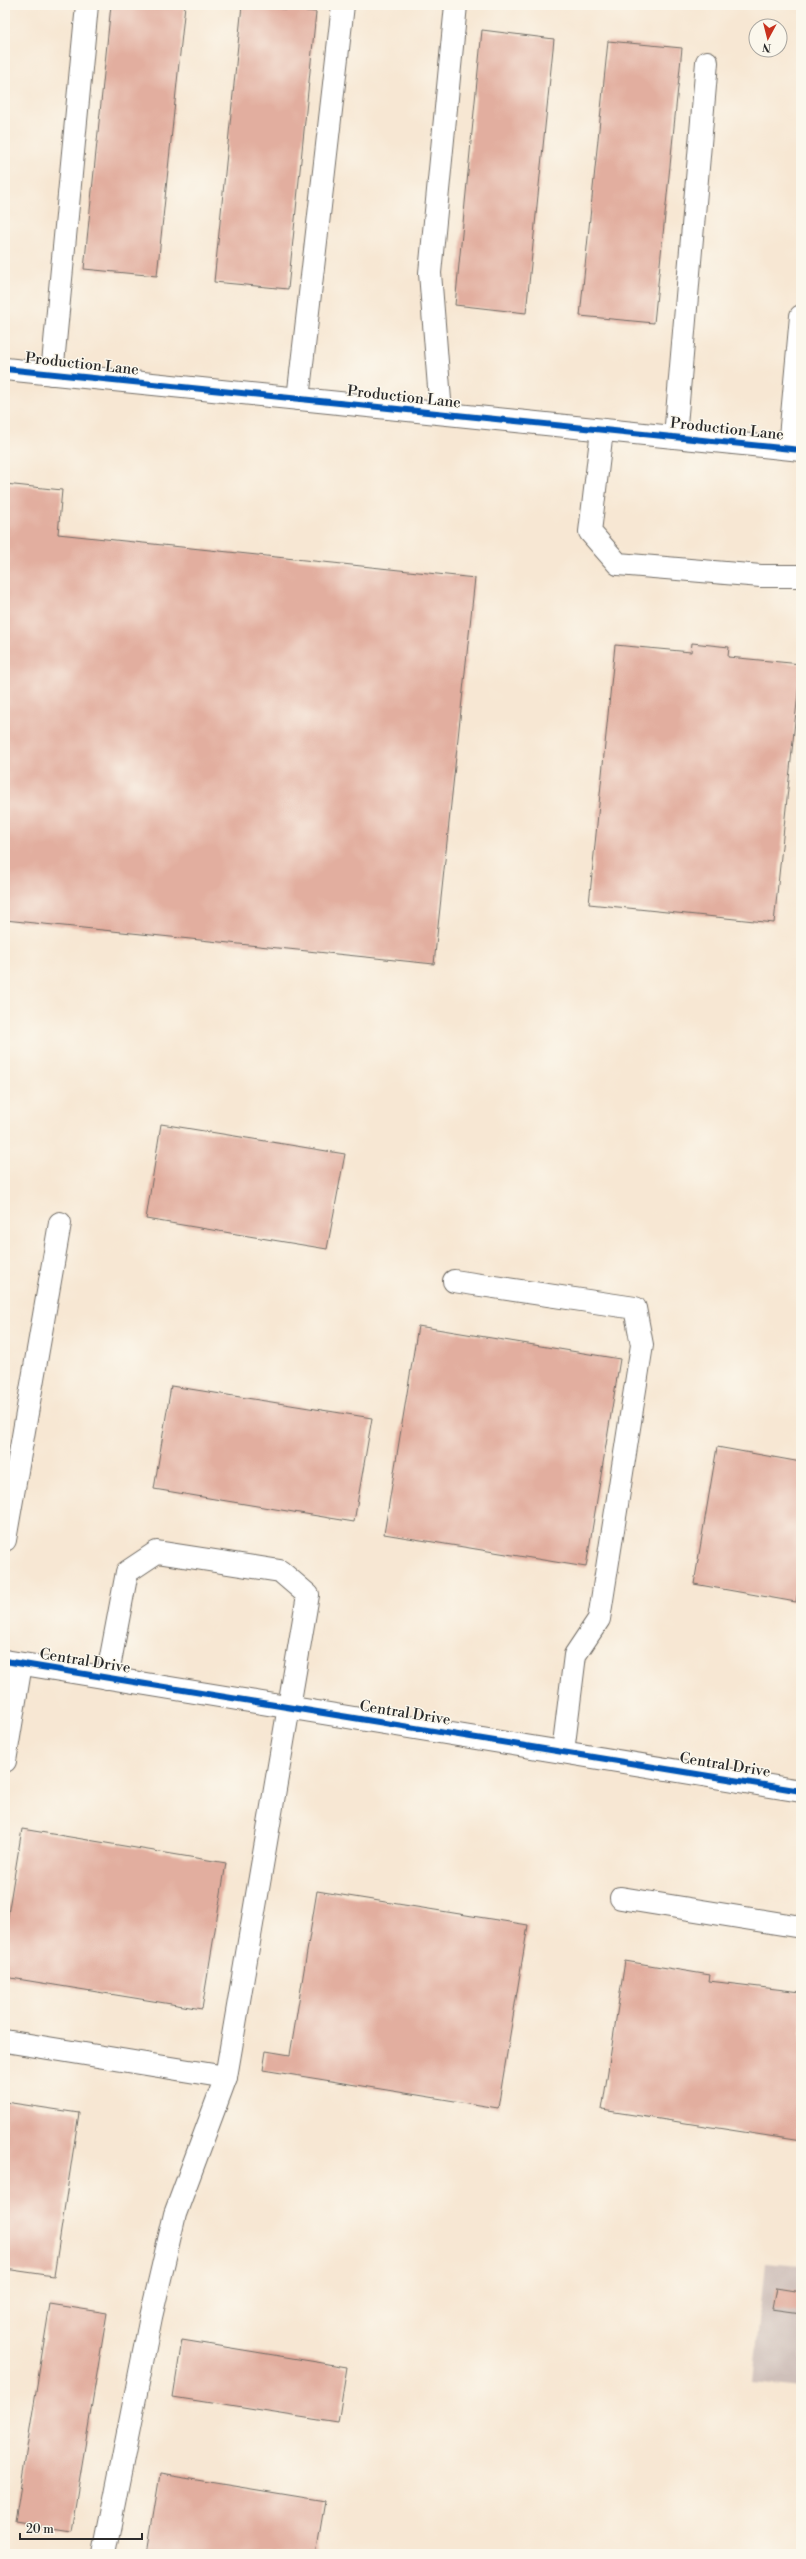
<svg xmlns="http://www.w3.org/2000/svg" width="806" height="2559" viewBox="0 0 806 2559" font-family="'Libre Bodoni',serif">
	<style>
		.industrial { fill: #cfc0ba }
		.building { fill: #e2ae9f }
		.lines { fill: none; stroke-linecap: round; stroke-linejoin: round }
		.minor-casing { stroke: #726d66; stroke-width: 24 }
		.minor { stroke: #fff; stroke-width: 22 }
		.cycleway-casing { stroke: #fbf7ec; stroke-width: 8 }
		.cycleway { stroke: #0057b8; stroke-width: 6 }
		.labels { text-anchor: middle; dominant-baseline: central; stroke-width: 3; stroke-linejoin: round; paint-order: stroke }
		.street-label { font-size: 15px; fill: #2b2b2b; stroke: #fbf7ec }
	</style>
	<rect width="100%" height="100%" fill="#fbf7ec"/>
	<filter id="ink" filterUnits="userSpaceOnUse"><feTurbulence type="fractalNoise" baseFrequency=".025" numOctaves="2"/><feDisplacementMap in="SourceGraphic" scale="8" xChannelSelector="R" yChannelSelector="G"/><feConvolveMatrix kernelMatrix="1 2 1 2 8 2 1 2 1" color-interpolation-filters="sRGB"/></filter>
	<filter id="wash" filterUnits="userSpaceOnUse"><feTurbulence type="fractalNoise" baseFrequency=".012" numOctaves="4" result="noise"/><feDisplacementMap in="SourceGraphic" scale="16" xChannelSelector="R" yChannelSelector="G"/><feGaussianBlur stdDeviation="0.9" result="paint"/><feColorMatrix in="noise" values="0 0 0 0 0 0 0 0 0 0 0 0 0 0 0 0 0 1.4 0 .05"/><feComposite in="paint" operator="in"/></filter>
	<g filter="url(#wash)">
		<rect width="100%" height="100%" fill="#f7e7d3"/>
		<path class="industrial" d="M765,2263L801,2266V2387L753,2382Z"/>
		<g id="blocks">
			<g class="building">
				<path d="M111,5H185L157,276L84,269Z"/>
				<path d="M242,5L316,12L288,289L214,282Z"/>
				<path d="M482,30L554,39L526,313L455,305Z"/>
				<path d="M608,41L682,48L654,323L580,316Z"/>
				<path d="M5,484L62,490L58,534L475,578L434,964L5,920Z"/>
				<path d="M692,643L729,647L728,657L801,664L774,923L589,904L615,645L691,652Z"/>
				<path d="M161,1124L345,1154L327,1249L146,1219Z"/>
				<path d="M418,1326L620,1359L586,1567L384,1534Z"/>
				<path d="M171,1386L372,1418L354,1522L154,1489Z"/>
				<path d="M717,1447L801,1462V1575L796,1602L694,1584Z"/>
				<path d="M22,1829L226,1863L202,2009L5,1977V1933Z"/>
				<path d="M317,1891L528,1925L498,2108L263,2070L266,2051L290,2055Z"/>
				<path d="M625,1961L710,1975L709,1981L801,1992V2141L602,2110Z"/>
				<path d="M5,2102L79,2113L54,2276L5,2269Z"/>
				<path d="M776,2288L801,2292V2313L772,2309Z"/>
				<path d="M50,2304L107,2313L71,2531L15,2522Z"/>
				<path d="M182,2340L347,2367L338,2423L173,2397Z"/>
				<path d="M160,2474L325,2501L316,2554H147Z"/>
			</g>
		</g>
	</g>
	<g filter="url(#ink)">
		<use href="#blocks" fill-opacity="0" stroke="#726d66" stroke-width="1"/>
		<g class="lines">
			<g class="minor-casing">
				<g id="minor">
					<path d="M5,369L801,450"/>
					<path d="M52,374L87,5"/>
					<path d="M298,399L343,5"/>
					<path d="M441,413L430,273L456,5"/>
					<path d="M602,430L590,532L618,564L761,576H801"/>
					<path d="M675,437L707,62"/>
					<path d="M789,448L801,316"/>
					<path d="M454,1281L635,1308L642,1345L599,1619L575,1655L563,1752"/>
					<path d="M5,1540L60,1223"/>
					<path d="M5,1661L801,1791"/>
					<path d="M5,1761L21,1664"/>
					<path d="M621,1898L801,1927"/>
					<path d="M5,2041L226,2077L308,1595L280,1571L157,1552L127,1572L107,1678"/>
					<path d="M104,2554L151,2317L175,2214L226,2077"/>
				</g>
			</g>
			<use href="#minor" class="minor"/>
			<g class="cycleway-casing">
				<g id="cycleway">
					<path d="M5,369L801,450"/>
					<path d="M5,1661L801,1791"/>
				</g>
			</g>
			<use href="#cycleway" class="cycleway"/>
		</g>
	</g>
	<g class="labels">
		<g class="street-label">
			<text transform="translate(82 364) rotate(6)">Production Lane</text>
			<text transform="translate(404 397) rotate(6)">Production Lane</text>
			<text transform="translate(727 429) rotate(6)">Production Lane</text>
			<text transform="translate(85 1661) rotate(9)">Central Drive</text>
			<text transform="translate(405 1713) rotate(9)">Central Drive</text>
			<text transform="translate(725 1765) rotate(9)">Central Drive</text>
		</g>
	</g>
	<rect width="806" height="2559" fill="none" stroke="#fbf7ec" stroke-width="20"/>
	<g transform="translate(768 38) rotate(187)"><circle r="19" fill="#fbf7ec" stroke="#a8a59f"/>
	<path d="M0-3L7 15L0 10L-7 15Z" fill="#c8321e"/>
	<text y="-6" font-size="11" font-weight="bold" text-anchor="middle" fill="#2b2b2b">N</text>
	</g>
	<path d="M20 2533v6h122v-6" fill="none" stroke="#2b2b2b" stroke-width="2"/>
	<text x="26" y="2533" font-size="12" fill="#2b2b2b" stroke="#fbf7ec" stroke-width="3" paint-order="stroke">20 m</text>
</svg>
